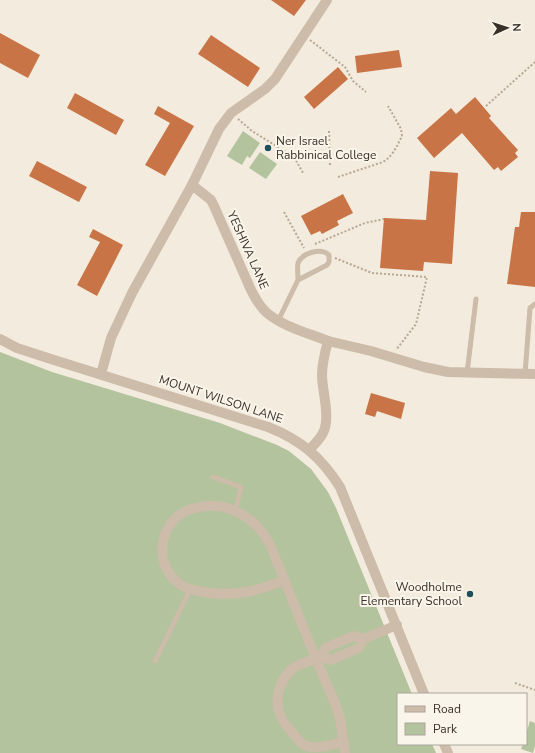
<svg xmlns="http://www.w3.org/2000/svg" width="535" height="753" viewBox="0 0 535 753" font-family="'Nunito Sans',sans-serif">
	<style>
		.green { fill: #b2c39d }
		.building { fill: #c87446 }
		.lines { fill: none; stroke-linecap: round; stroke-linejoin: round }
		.path { stroke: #b8a793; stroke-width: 2; stroke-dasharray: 2 2; stroke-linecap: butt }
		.lane { stroke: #ccbca9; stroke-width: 5 }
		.street { stroke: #ccbca9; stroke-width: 10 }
		.poi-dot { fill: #1d505b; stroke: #faf5ea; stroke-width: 1.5 }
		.labels { text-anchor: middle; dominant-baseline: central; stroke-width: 4; stroke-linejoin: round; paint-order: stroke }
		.poi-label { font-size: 12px; fill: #383029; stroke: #faf5ea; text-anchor: start }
		.street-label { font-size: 12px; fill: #383029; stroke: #faf5ea }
	</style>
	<rect width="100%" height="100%" fill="#f3ebdd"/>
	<g class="green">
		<path d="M243,131L260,143L250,158L247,156L242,165L227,156Z"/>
		<path d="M260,152L277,164L266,179L249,168Z"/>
		<path d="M0,352L52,372L220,423L277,445L289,451L311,469L328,492L336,508L412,694H398V744H432L436,753H0Z"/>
		<path d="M530,721L535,723V746L533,753L521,749L523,744H526V734Z"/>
	</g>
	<g class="building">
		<path d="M271,0H306L294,16Z"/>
		<path d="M0,33L40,55L28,78L0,63Z"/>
		<path d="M211,35L260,68L248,87L198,54Z"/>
		<path d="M399,50L402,67L357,73L355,56Z"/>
		<path d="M338,67L348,79L314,109L304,97Z"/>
		<path d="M75,93L124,120L116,135L67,108Z"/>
		<path d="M475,97L491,116L489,118L518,150L515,153L518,157L501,171L498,167L494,170L462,133L434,158L417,138L451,108L456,114Z"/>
		<path d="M158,106L194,126L165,176L145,165L170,123L154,114Z"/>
		<path d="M37,161L87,187L79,202L29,176Z"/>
		<path d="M430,171L458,173L452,264L424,262L423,271L380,268L384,218L426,220Z"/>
		<path d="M343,194L353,213L337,221L339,225L322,234L320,231L311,235L301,216Z"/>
		<path d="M521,212H535V287L507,284L515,227H519Z"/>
		<path d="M93,229L123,245L97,296L77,285L100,242L89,237Z"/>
		<path d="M371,393L405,403L401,419L377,411L375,417L365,414Z"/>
	</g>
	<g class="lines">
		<g class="path">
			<path d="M310,40L345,67L353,81L366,92"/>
			<path d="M486,106L535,62"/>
			<path d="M238,119L252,131L294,157L303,173"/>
			<path d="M329,131L330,167"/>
			<path d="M338,177L383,162C393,156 397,146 402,136L401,129L388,106"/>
			<path d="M284,212L304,248"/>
			<path d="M315,244L365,223L384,219"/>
			<path d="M335,258L372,273L427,277L416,324L396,350"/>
			<path d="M515,683L535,690"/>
		</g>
		<g class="lane">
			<path d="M278,321L298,280L327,265L329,262V255C321,247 302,253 298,263C297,268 298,275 298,280"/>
			<path d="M467,373L476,299"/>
			<path d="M525,374L530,308L535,304"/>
			<path d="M213,477L241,487L235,511"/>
			<path d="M155,661L190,590"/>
		</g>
		<g class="street">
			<path d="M192,185L211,200L214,206L251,290C255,298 260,307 267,313C284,327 308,333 328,341C325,352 322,363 322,375C322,391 331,418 323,433C320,439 314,445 309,450"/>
			<path d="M0,339L17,348L54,360L268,427C301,440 321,457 340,487L424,694"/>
			<path d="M328,341L371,351L424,367L448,372L535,374"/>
			<path d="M101,374L111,338L132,293L192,185L219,129L231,113L265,89L275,79L327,0"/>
			<path d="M284,580C258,591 238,596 210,593C201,592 192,591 183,586C152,569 157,520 191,509C202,506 213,504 224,507C247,514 260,525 271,547L316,659L334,701L340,718L345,753"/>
			<path d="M322,657L325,648L354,636L363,639L397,625"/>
			<path d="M344,742C332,744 316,751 304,745C299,742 295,736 292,732C288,727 283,723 281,717C274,702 278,684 289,672C297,663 311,661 322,657L331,660L359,648L363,639"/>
			<path d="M444,744L448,753"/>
		</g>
	</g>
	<g class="poi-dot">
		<circle cx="268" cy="148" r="4"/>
		<circle cx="470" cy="594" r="4"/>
	</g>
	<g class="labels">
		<g class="poi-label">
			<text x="276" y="141">Ner Israel<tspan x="276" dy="14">Rabbinical College</tspan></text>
			<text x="462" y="587" text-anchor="end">Woodholme<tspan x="462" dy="14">Elementary School</tspan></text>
		</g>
		<g class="street-label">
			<text transform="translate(248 250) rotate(66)">YESHIVA LANE</text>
			<text transform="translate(221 399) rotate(18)">MOUNT WILSON LANE</text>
		</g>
	</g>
	<rect x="397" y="693" width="130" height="52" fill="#faf5ea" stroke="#aca69d"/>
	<rect x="405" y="706" width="20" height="6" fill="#ccbca9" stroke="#aca69d"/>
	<text x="433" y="713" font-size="12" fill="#383029">Road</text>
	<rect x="405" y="723" width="20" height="12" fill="#b2c39d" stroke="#aca69d"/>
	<text x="433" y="733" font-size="12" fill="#383029">Park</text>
	<g transform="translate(507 28) rotate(87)" stroke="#faf5ea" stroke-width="3" paint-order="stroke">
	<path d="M0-3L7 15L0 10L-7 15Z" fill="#383029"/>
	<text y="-6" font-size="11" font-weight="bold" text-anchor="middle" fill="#383029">N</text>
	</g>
</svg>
